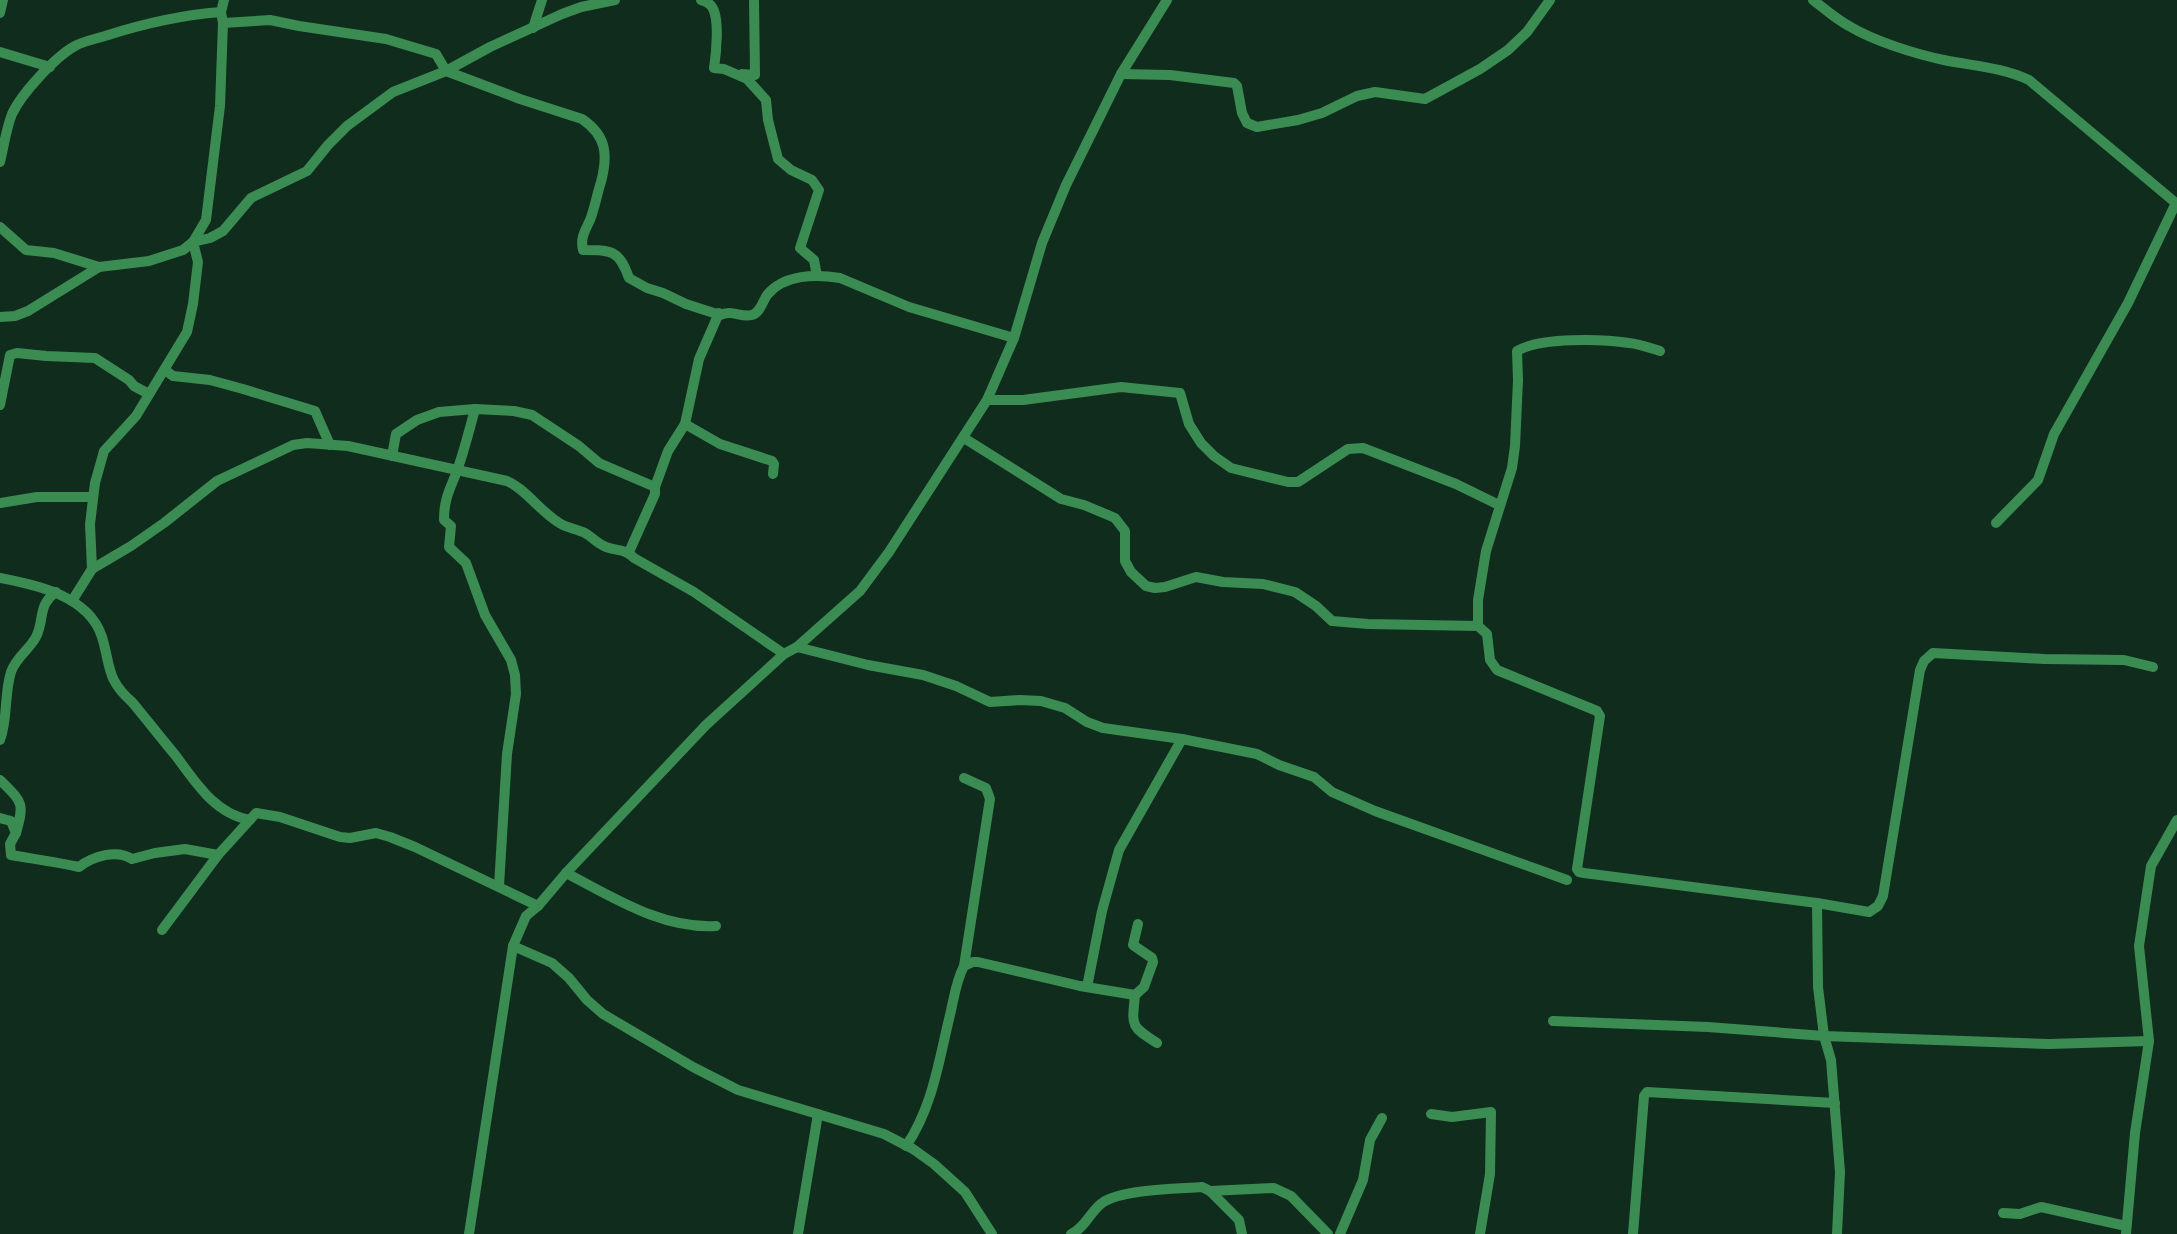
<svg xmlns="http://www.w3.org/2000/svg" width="2177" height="1234" viewBox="0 0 2177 1234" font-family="'Fira Sans Condensed',sans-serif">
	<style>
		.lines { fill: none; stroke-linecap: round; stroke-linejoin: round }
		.minor { stroke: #3a8c53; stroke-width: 10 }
	</style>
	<rect width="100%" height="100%" fill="#102c1c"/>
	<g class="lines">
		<g class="minor">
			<path d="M701,0C706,2 709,2 712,7C720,18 716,55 714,68L724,69L747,79L766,100L768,120L778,159L791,170L812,180L819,190L800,248L814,260L817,276"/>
			<path d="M1813,0C1825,9 1836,19 1849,26C1874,41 1915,54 1944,60C1973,66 2001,67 2029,80L2177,204"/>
			<path d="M0,13L3,0"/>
			<path d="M223,23L270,20L299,26L386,39L436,54L446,71L520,99L582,119C607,136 608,155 601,182C597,194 595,207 590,220C585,231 580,238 583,250C612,250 619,250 629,278L647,288L663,293L686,304L720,315C732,309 741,318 752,315C760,313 763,301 767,295C784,274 816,274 840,278L909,307L1014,338"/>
			<path d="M533,28L542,0"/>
			<path d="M0,52L50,67"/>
			<path d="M742,74L755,75L754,0"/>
			<path d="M1121,74L1170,75L1234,83L1237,86L1242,113L1247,123L1257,127L1298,120L1322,113L1357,96L1375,92L1425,99L1480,69L1508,50L1527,32L1550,0"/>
			<path d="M0,162C4,146 6,129 12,114C22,93 55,57 75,46C84,41 95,39 105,36C142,24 182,15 221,12"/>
			<path d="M0,227L26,250L54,253L99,267"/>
			<path d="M0,317L15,316L28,311L99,267L149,261L183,250L193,242L210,238L223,231L251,198L307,171L328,145L347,126L393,92L446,71L490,47L562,14L581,7L615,0"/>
			<path d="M165,370L173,376L210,380L243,389L315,411L330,445"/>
			<path d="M987,400H1023L1121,387L1180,393L1189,424L1201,443L1214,456L1231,468L1288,482H1298L1348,449L1363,448L1456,484L1499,505"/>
			<path d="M0,405L10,355L17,353L46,356L95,358L129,380L134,386L149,394"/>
			<path d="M475,409C470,428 465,447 459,465C452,487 444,495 444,520L451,526L449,547L466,563L485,615L511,660L515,675L516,694L507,754L499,886"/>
			<path d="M685,424L720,444L772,461L774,464L773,474"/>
			<path d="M964,438L1061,499L1084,505L1115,518L1125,531V561L1131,572L1146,586L1155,588L1165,587L1196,577L1223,582L1263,584L1295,592L1316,606L1332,621L1368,624L1478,626L1487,634L1490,660L1497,670L1597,711L1600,716L1577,869L1579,872L1584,873L1817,903L1869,912L1878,906L1883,896L1920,670L1924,661L1933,653L2044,659L2124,660L2153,667"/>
			<path d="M392,456L396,434L417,420L439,412L475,409L514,411L532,415L579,446L599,463L655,487"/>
			<path d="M0,503L37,497H93"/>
			<path d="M1996,523L2038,480L2054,434L2128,303L2176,203"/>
			<path d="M629,552L655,494V487L668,451L685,424L699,359L719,313"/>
			<path d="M92,569L90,524L95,483L104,451L136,416L187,332L193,304L198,262L193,242L206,220L220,106L223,23L221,12L224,0"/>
			<path d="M0,578C37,585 89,596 102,637C111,667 106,679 132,702C147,720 161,738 176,756C196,783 215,814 250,820"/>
			<path d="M72,601L92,569L131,546L164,523L217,481L293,445L307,443L348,446L507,481C526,489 540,512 561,524C568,528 577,529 585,533C592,537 598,544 606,547C617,551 626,549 634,558L694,592L784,654"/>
			<path d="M1478,626V600L1486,551L1512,468L1515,446L1518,380L1517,351C1540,337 1603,339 1629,343C1640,344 1650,348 1660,351"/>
			<path d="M797,647L868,665L923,675L956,686L990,702L1020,700L1041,701L1065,708L1087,722L1103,728L1182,739L1257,754L1279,765L1314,777L1332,792L1375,811L1567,880"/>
			<path d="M0,740C8,719 4,694 11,672C16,657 29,650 36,637C45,619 37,606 56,592"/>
			<path d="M0,780C22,802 25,802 16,833"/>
			<path d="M0,818L11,821L16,833L10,844L11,855C34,859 57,862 79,867C93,856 117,849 132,859L155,853L185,849L218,855"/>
			<path d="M566,873C613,897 661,929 716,926"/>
			<path d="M1817,903L1818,987L1824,1036L1831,1060L1840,1172L1837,1234"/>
			<path d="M162,930L218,855L256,813L280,817L340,837L350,838L376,833L390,837L415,847L538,906"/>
			<path d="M513,946L552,963L569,978L587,1000L603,1014L693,1067L738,1090L884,1134L913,1149L934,1164L965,1192L992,1234"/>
			<path d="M964,966L990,799L986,788L964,778"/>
			<path d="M1087,987L1102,911L1119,850L1182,739"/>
			<path d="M1135,995C1132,1026 1130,1026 1157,1043"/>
			<path d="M1553,1021L1708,1027L1824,1036L2049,1044L2149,1041"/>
			<path d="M1431,1114L1452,1117L1491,1112L1490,1174L1480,1234"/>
			<path d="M906,1146C933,1107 939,1059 950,1015C954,998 956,981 964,966L973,962H978L1080,986L1135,995L1144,987L1153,962L1152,958L1133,945L1138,924"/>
			<path d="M1210,1191L1274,1188L1291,1196L1328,1234"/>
			<path d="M2003,1213L2020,1214L2041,1207L2126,1226"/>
			<path d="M469,1234L513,946L526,916L538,906L566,873L706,725L784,654L797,647L860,591L889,552L987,400L1014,338L1042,243L1066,185L1121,74L1167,0"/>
			<path d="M798,1234L818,1114"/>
			<path d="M1071,1234C1085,1228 1090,1212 1102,1203C1122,1189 1177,1189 1202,1187L1210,1191L1239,1220L1242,1234"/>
			<path d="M1340,1234L1363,1180L1370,1140L1382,1118"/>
			<path d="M1633,1234L1644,1096L1647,1092L1835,1103"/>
			<path d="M2126,1234L2135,1133L2149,1041L2139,946L2151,866L2177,820"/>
		</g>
	</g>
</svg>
